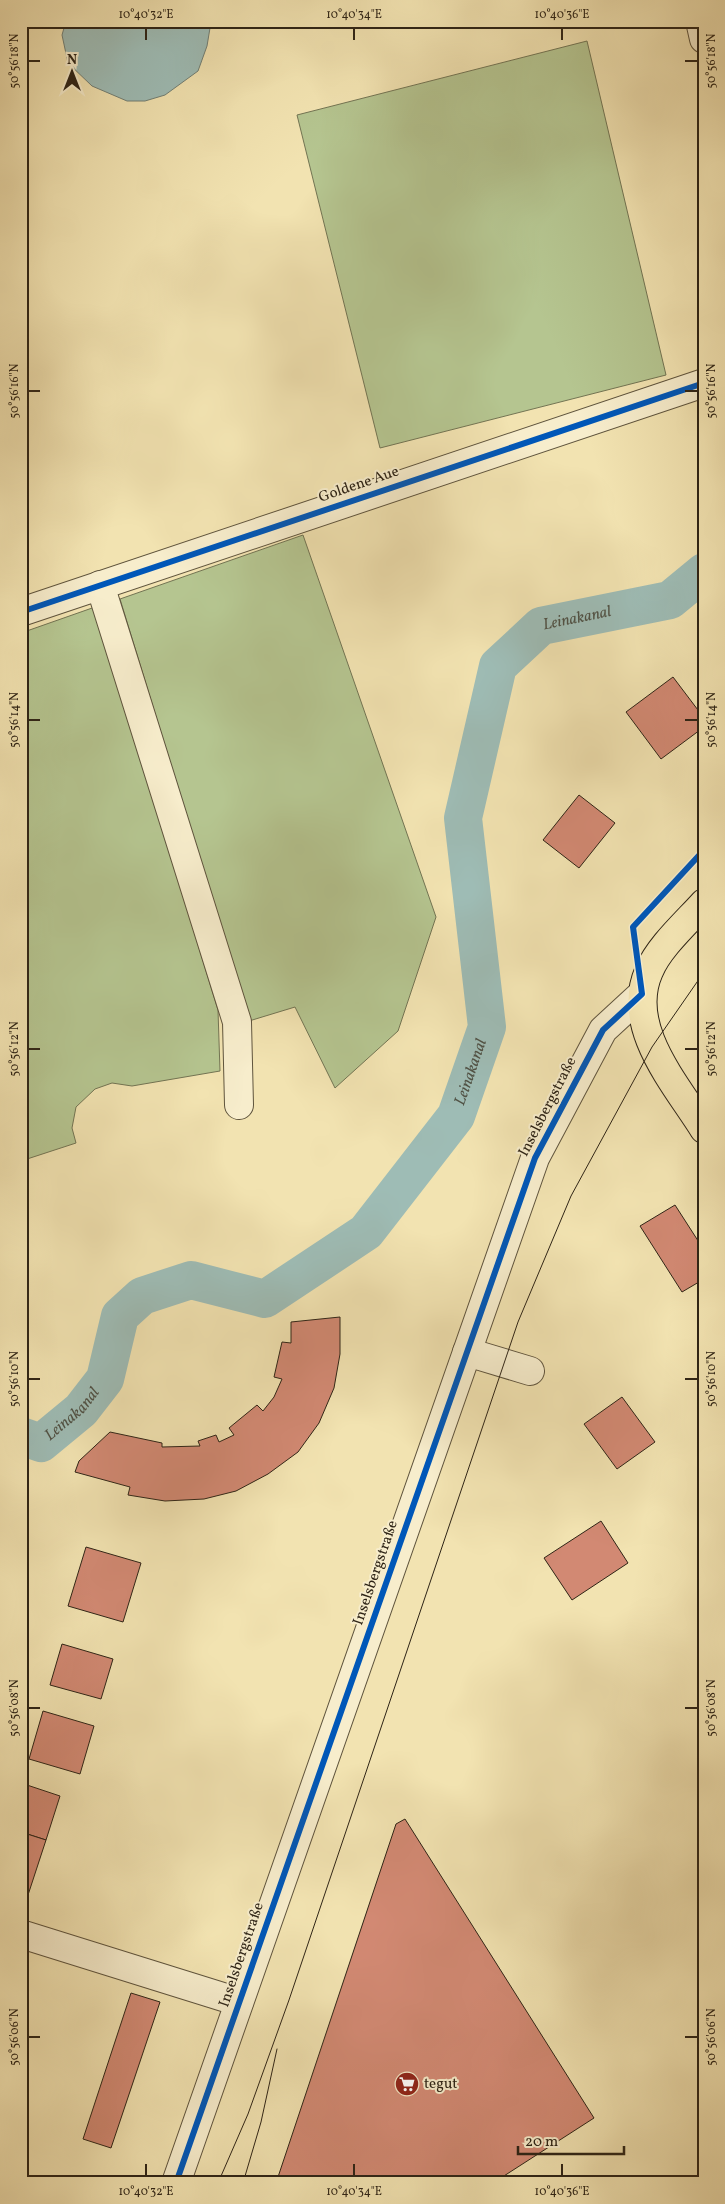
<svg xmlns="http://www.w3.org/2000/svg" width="725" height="2204" viewBox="0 0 725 2204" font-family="Vollkorn,serif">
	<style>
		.green { fill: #b5c590; stroke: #727453 }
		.water { fill: #9ebcb5; stroke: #717f75 }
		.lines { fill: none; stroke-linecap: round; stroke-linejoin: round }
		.canal { stroke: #9ebcb5; stroke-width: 38 }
		.building { fill: #d28973; stroke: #2e2416 }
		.minor-casing { stroke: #5f543d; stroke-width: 30 }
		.major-casing { stroke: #2e2416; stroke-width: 30 }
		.minor { stroke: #f7edcc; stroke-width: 28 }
		.major { stroke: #f2e3b1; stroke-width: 28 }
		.tram { stroke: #2e2416; stroke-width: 1 }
		.cycleway-casing { stroke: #f7edcc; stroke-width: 9 }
		.cycleway { stroke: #0057b8; stroke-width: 6 }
		.ticks { fill: none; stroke: #2e2416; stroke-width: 2 }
		.labels { text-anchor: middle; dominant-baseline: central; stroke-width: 4; stroke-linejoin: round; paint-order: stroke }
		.street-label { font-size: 15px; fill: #2e2416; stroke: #f7edcc }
		.poi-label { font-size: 15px; fill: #2e2416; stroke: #f7edcc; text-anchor: start }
		.water-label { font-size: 16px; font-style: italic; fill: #505246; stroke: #f7edcc }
		.neatline { fill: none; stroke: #2e2416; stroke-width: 2 }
		.ticks-label { font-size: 12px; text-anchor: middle; fill: #2e2416 }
	</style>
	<rect width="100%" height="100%" fill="#f2e3b1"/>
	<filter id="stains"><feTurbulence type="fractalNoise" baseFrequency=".004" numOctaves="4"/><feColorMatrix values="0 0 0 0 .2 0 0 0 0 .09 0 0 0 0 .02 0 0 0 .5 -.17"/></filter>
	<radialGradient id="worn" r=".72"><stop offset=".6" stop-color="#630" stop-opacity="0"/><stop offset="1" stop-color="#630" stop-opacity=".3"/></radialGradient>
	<g class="green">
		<path d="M587,41L666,375L380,448L297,115Z"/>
		<path d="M303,535L436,917L398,1031L335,1088L295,1007L249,1021L120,599Z"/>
		<path d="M95,607L218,1010L220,1071L132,1086L112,1083L95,1089L76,1107L72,1128L76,1143L21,1161V633Z"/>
	</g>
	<path class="water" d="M66,21H211V22L207,46L198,71L165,95L145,101H127L92,86L68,63L62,35Z"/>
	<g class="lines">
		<path class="canal" id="s1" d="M21,1436L41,1443L81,1410L105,1379L120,1316L142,1296L191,1280L265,1299L366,1232L456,1116L487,1027L463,818L498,666L541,626L670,600L704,572"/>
	</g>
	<g class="building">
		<path d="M673,677L704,718V727L661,759L626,712Z"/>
		<path d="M579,795L615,823L579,868L543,840Z"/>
		<path d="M675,1205L704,1250V1279L682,1292L640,1226Z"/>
		<path d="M340,1317V1354L334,1388L319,1423L298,1452L268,1474L236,1491L204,1499L165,1501L128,1495L130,1487L75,1472L79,1461L110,1432L162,1443V1447L200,1446L198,1441L216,1435L219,1442L234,1435L229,1428L257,1405L263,1411L274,1397L282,1379L274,1377L282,1342L291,1343V1322Z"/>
		<path d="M622,1397L655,1442L617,1469L584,1424Z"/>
		<path d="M601,1521L628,1563L572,1600L544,1558Z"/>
		<path d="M86,1547L141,1563L123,1622L68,1606Z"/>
		<path d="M62,1644L113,1659L101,1699L50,1685Z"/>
		<path d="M43,1711L94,1726L80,1774L29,1759Z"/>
		<path d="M21,1783L60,1796L46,1840L21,1832Z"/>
		<path d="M405,1819L594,2118L493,2183H469L465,2176L455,2183H276L396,1824Z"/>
		<path d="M21,1832L46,1840L28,1895L21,1892Z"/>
		<path d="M131,1993L160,2002L111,2148L83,2139Z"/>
	</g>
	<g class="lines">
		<g class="minor-casing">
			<g id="minor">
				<path d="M700,21L704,39"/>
				<path d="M100,585L237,1022L239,1105"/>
				<path d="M21,612L704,383"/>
				<path d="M467,1352L530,1371"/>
				<path d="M21,1934L239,2002"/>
				<path d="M176,2183L535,1158L603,1030L642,994"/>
			</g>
		</g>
		<g class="major-casing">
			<path id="major" d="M704,903C686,923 659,947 649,971C624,1027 676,1084 704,1129"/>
		</g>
		<use href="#minor" class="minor"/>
		<use href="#major" class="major"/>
		<g class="tram">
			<path d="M218,2183L248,2114L289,2000L518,1322L571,1196L652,1047L704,972"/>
			<path d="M243,2183L261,2122L277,2049"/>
		</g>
		<g class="cycleway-casing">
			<g id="cycleway">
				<path d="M21,612L704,383"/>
				<path d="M176,2183L535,1158L603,1030L642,994L633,927L704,850"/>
			</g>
		</g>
		<use href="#cycleway" class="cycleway"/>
	</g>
	<path class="ticks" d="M146,28V40M354,28V40M562,28V40M28,61H40M685,61H698M28,391H40M685,391H698M28,720H40M685,720H698M28,1049H40M685,1049H698M28,1379H40M685,1379H698M28,1708H40M685,1708H698M28,2037H40M685,2037H698M146,2164V2176M354,2164V2176M562,2164V2176"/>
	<defs>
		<g id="supermarket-disc" transform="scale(1.25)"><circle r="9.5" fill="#8f2418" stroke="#f7edcc"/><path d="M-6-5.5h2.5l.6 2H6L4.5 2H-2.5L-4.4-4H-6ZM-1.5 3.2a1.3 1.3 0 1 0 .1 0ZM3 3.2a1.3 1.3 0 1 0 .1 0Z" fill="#fff"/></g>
	</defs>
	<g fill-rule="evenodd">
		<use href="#supermarket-disc" x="407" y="2084"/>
	</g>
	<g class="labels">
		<g class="street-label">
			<text transform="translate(359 485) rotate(-19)">Goldene Aue</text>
			<text transform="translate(548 1107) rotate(-63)">Inselsbergstraße</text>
			<text transform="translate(376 1573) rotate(-71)">Inselsbergstraße</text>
			<text transform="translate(242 1955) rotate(-71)">Inselsbergstraße</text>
		</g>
		<g class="poi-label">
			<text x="424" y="2084">tegut</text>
		</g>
		<g class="water-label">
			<text stroke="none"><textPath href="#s1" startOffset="1159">Leinakanal</textPath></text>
			<text stroke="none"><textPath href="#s1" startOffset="649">Leinakanal</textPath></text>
			<text stroke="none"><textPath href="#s1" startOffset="64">Leinakanal</textPath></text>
		</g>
	</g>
	<rect width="725" height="2204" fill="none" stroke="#f2e3b1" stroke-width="55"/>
	<g transform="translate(72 72)" stroke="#f7edcc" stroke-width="4" paint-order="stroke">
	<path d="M0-4L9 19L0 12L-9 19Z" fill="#2e2416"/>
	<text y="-8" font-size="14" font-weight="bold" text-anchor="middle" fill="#2e2416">N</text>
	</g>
	<path d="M518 2146v8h106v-8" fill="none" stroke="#2e2416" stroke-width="2.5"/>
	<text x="525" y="2146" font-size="15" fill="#2e2416" stroke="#f7edcc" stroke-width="4" paint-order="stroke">20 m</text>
	<rect x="28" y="28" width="670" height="2148" class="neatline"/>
	<g class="ticks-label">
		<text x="146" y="18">10°40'32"E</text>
		<text x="354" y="18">10°40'34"E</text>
		<text x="562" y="18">10°40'36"E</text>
		<text transform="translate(14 61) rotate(-90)" y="4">50°56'18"N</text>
		<text transform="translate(711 61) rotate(-90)" y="4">50°56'18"N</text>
		<text transform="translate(14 391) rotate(-90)" y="4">50°56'16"N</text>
		<text transform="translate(711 391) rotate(-90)" y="4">50°56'16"N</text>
		<text transform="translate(14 720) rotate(-90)" y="4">50°56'14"N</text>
		<text transform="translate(711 720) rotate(-90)" y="4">50°56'14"N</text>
		<text transform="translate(14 1049) rotate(-90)" y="4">50°56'12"N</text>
		<text transform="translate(711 1049) rotate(-90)" y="4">50°56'12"N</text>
		<text transform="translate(14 1379) rotate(-90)" y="4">50°56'10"N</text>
		<text transform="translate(711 1379) rotate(-90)" y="4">50°56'10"N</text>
		<text transform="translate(14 1708) rotate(-90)" y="4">50°56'08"N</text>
		<text transform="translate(711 1708) rotate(-90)" y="4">50°56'08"N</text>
		<text transform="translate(14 2037) rotate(-90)" y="4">50°56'06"N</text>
		<text transform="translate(711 2037) rotate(-90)" y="4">50°56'06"N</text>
		<text x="146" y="2195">10°40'32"E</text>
		<text x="354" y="2195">10°40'34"E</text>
		<text x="562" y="2195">10°40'36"E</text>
	</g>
	<rect width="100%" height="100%" filter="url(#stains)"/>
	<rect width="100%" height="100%" fill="url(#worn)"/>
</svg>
